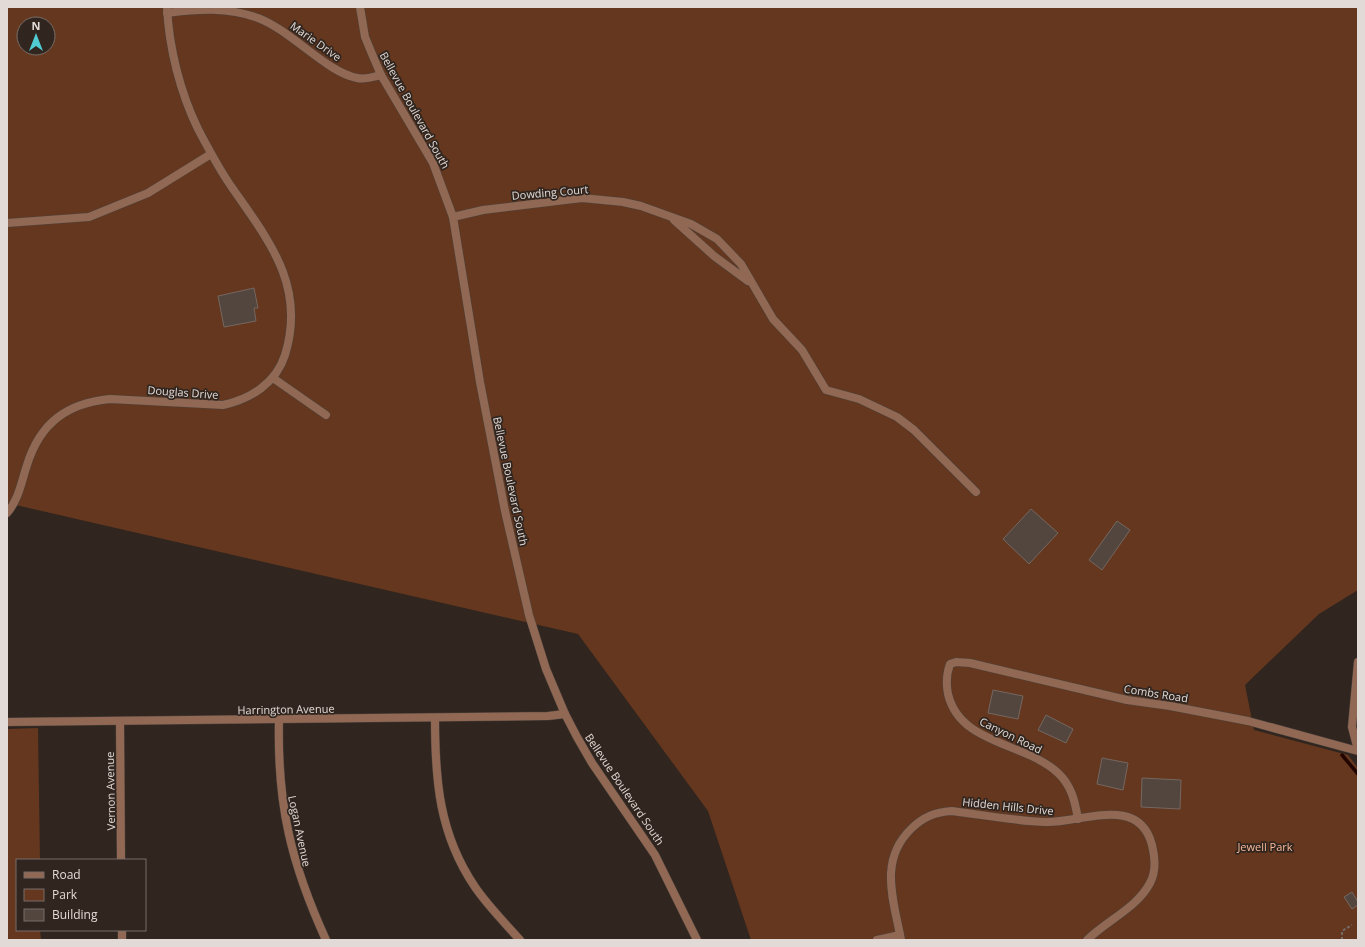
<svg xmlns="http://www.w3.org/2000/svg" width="1365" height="947" viewBox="0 0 1365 947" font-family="'Open Sans',sans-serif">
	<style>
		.green { fill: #64371e; fill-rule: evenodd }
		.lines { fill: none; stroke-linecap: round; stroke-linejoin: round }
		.stream { stroke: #230500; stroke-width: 3.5 }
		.building { fill: #53463f; stroke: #756760 }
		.minor-casing { stroke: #4c423c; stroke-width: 9 }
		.tertiary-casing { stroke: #4c423c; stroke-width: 9 }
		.path { stroke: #756b66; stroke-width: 2; stroke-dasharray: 3 2; stroke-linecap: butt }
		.minor { stroke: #906853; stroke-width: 8 }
		.tertiary { stroke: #906853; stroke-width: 8 }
		.labels { text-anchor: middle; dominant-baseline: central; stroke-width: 3.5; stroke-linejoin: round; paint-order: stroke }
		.street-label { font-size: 11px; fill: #e2dad6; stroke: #30251f }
		.park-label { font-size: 11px; fill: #f7b999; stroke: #30251f }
	</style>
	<rect width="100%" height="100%" fill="#30251f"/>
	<g class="green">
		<path d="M7,7H1358V590L1319,614L1245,685L1254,730L1348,755L1358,768V940H751L708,811L578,634L7,503ZM24,24H48V48H24Z"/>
		<path d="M38,728L40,860H17V930H40L41,940H7V729Z"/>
	</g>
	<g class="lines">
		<path class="stream" d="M1342,755L1358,774"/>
	</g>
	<g class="building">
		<path d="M254,288L258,308H254L256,321L224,327L218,296Z"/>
		<path d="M1031,509L1058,533L1029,564L1003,539Z"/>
		<path d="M1117,521L1130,530L1102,570L1089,560Z"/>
		<path d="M993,690L1023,696L1018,719L988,713Z"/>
		<path d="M1046,715L1073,729L1066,743L1038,730Z"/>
		<path d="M1102,758L1128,763L1123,790L1097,784Z"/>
		<path d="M1142,778L1181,780L1180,809L1141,807Z"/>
		<path d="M1352,892L1358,902V905L1352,909L1344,897Z"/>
	</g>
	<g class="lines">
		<g class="minor-casing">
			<g id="minor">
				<path d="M167,13C198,9 228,7 258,18C292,31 326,72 357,78C366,80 373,77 381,75"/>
				<path d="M453,217L483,210L582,198L623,202L641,206L691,224L717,239L741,264L773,319L802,350L826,390L859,399L897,417L914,430L976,492"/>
				<path d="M674,220L714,256L748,281"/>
				<path d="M7,223L89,217L148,193L211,154"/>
				<path d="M273,378L326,415"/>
				<path d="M7,513C19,499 21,483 27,465C40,423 67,403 110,399L223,405C251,399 276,383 285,355C306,287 270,242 233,189C220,171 209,150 198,129C180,92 169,48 167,7"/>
				<path d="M1358,662L1352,727L1358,750"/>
				<path d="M435,718C435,780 439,834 475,887C488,906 505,923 520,940"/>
				<path d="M279,720C277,805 291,863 326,940"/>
				<path d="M7,722L548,716L565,714"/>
				<path d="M120,722L121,860"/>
				<path d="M1078,819C1075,802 1072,786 1058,773C1025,742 960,745 948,694C946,684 946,675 950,664L956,662L970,663L1127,700L1170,706L1248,721L1358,751"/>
				<path d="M122,930V940"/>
				<path d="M877,940L900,935"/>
				<path d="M901,940C894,901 878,861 911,829C923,817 935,812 952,811C983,815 1015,821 1046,822C1081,823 1139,794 1152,845C1155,857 1156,872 1150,883C1137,908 1106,921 1087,940"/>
			</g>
		</g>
		<g class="tertiary-casing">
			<path id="tertiary" d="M360,7L365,37L372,54L381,75L433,163L453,217L480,382L505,511L529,615L546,669L565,714L577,737L592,763L655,855L697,940"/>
		</g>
		<path class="path" d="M1342,940V931L1352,925"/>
		<use href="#minor" class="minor"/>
		<use href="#tertiary" class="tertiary"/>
	</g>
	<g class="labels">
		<g class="street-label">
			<text transform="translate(316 41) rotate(35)">Marie Drive</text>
			<text transform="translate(415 110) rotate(61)">Bellevue Boulevard South</text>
			<text transform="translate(550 192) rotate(-5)">Dowding Court</text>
			<text transform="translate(183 392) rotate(4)">Douglas Drive</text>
			<text transform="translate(511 481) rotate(78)">Bellevue Boulevard South</text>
			<text transform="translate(1156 693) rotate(9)">Combs Road</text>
			<text transform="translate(286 709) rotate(-1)">Harrington Avenue</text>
			<text transform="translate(1011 735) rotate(26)">Canyon Road</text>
			<text transform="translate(625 789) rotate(56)">Bellevue Boulevard South</text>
			<text transform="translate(110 791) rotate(-91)">Vernon Avenue</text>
			<text transform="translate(1008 806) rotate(6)">Hidden Hills Drive</text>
			<text transform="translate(300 831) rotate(78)">Logan Avenue</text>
		</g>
		<g class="park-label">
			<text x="1265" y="846">Jewell Park</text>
		</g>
	</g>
	<rect width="1365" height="947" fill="none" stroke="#e2dad6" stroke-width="16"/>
	<rect x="16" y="859" width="130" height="72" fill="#30251f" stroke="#776d68"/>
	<rect x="24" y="872" width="20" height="6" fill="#906853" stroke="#776d68"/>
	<text x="52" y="879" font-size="12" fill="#e2dad6">Road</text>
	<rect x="24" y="889" width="20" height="12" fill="#64371e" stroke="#776d68"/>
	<text x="52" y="899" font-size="12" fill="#e2dad6">Park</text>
	<rect x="24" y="909" width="20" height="12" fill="#53463f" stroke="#776d68"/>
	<text x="52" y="919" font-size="12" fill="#e2dad6">Building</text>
	<g transform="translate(36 36)"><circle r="19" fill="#30251f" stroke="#776d68"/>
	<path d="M0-3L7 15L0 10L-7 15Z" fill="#51ccd2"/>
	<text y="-6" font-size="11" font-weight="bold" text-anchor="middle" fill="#e2dad6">N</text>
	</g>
</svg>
